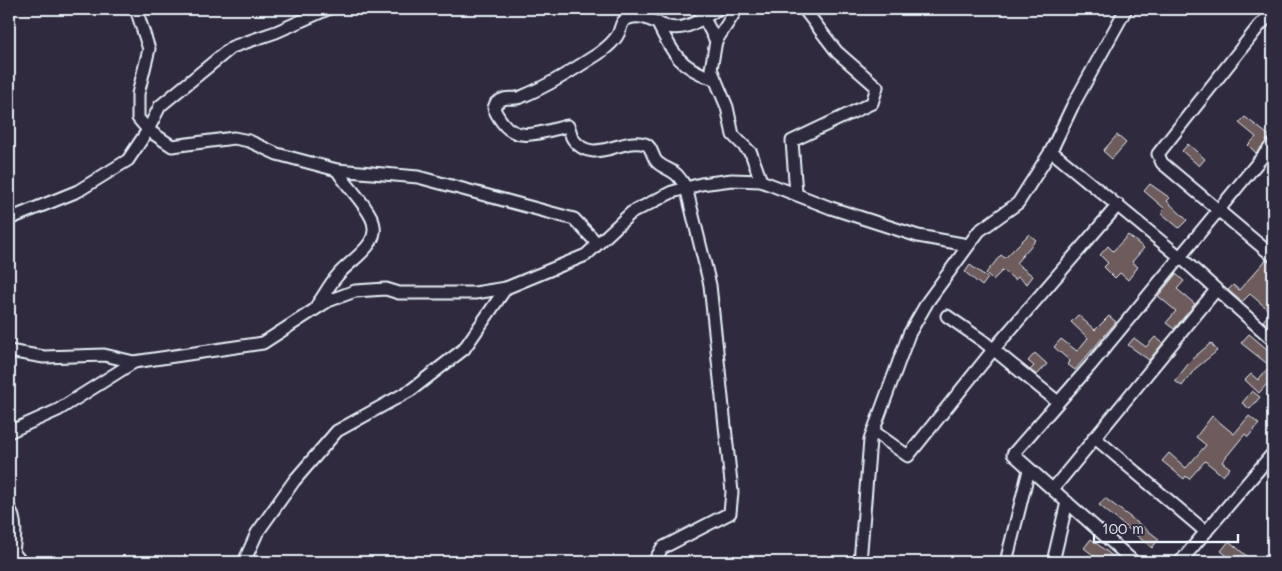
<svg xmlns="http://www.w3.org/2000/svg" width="1282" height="571" viewBox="0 0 1282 571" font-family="Mali,sans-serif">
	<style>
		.building { fill: #6e5c5b; stroke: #e8f1f8 }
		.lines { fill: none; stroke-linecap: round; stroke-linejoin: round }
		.minor-casing { stroke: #e8f1f8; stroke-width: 15 }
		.minor { stroke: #2f2a3d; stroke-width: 11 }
	</style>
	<rect width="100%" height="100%" fill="#2f2a3d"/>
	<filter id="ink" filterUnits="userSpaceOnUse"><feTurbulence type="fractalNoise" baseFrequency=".02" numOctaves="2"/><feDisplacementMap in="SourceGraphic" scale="10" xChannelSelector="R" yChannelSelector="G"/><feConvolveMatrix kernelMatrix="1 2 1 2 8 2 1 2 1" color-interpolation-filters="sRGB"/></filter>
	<g filter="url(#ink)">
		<g class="building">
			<path d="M1245,117L1271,137L1256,153L1248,145L1256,137L1239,123Z"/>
			<path d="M1117,135L1126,143L1112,159L1103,151Z"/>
			<path d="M1188,144L1205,159L1199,166L1182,151Z"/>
			<path d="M1150,184L1170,198L1167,201L1187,220L1179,228L1161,213L1165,209L1144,191Z"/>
			<path d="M1029,234L1036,240L1016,263L1033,276L1027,284L1018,277L1015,280L1003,270L993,280L986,273L1001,255L1005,258Z"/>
			<path d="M1128,235L1144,248L1132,262L1138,267L1128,280L1120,273L1115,278L1104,267L1108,263L1100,255L1108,246L1113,251Z"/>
			<path d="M1266,260L1273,263V323L1270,327L1263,321L1271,312L1250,294L1242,302L1228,290L1233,285L1239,290Z"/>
			<path d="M970,265L988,278L982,286L965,272Z"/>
			<path d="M1176,274L1184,281L1177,289L1195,304L1174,329L1166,323L1176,311L1158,296Z"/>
			<path d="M1078,315L1095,330L1109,316L1116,322L1075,370L1067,364L1070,361L1054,347L1061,339L1077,351L1088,338L1071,322Z"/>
			<path d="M1249,334L1273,354V362L1270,366L1241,343Z"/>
			<path d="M1155,337L1163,343L1149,360L1128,345L1134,338L1146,347Z"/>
			<path d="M1211,343L1217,351L1195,369L1182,386L1175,381L1192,359Z"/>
			<path d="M1035,353L1047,364L1037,375L1030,370L1034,366L1028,361Z"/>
			<path d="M1267,369L1273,377L1259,393L1245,380L1251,374L1258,380Z"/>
			<path d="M1252,391L1260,397L1250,409L1242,403Z"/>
			<path d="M1212,416L1234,434L1249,416L1259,424L1248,437L1245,434L1222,462L1230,468L1223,476L1205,461L1189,479L1186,476L1184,479L1162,461L1169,453L1186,468L1206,445L1196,437Z"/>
			<path d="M1105,498L1159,539L1152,548L1099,505Z"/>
			<path d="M1091,539L1110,554L1120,562H1102L1084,548Z"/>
			<path d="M1229,541L1249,558L1245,562H1235L1221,551Z"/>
		</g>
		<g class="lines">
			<g class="minor-casing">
				<g id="minor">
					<path d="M136,9L149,49L138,94V118L148,130L172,146L234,138L249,141L277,154L337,170L418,177L574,219L597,243"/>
					<path d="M699,9L716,41L711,69L727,107L733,135L751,153L761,181"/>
					<path d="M1273,12L1259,26L1158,154L1162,163L1273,256"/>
					<path d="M657,22C673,54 679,67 714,79"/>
					<path d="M716,41L737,9"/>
					<path d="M1051,151L1180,257L1273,340"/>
					<path d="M796,193L792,141L872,103L877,87L837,52L804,9"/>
					<path d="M9,219L78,191L128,160L148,130L160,106L232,47L276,32L328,9"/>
					<path d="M317,305C324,296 329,285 337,276C350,259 385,244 371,217C362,199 347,187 337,170"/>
					<path d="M947,316L983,341L1058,402"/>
					<path d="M9,351L44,357L104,355L134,362L263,343L328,301L355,291L386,289L399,293H475L506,288L586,255L631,213L672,192L701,184L732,180L761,181L831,208L918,236L968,245"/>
					<path d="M873,431L908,456L993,350L1118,205"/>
					<path d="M9,432L58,410L134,362"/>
					<path d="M1094,437L1206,532"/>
					<path d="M1053,489L1216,290"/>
					<path d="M9,508C17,520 15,538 13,552L21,562"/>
					<path d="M244,562L257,533L294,481L337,431L411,390L464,349L506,288"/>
					<path d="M654,562L662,548L730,513L732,492L710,285L686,187C683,183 680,178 677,175C671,169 663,168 657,162C652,157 652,146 645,144C622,136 593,167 573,139C570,135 571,130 568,126C546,130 518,145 502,122C499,118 496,114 494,108L496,103C509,94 511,101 521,97C548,86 573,70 598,54C606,48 612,44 617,36C622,29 619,21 629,18C645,13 654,24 669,27C687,31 703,18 718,9"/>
					<path d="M860,562L870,440L909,334L928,301L979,231L1018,203L1051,151L1072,107L1126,9"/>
					<path d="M1006,562L1029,470"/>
					<path d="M1053,562L1067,502"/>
					<path d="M1134,562L1013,454L1090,366L1273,144"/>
					<path d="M1180,562L1273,453"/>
				</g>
			</g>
			<use href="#minor" class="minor"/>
		</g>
	</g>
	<rect width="1282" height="571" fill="none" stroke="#2f2a3d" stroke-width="30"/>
	<rect x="15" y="15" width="1252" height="541" fill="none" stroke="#e8f1f8" stroke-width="2" filter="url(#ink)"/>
	<path d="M1094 534v8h144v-8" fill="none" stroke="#e8f1f8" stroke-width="2.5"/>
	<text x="1102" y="534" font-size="15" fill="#e8f1f8" stroke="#2f2a3d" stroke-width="4" paint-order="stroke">100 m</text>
</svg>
